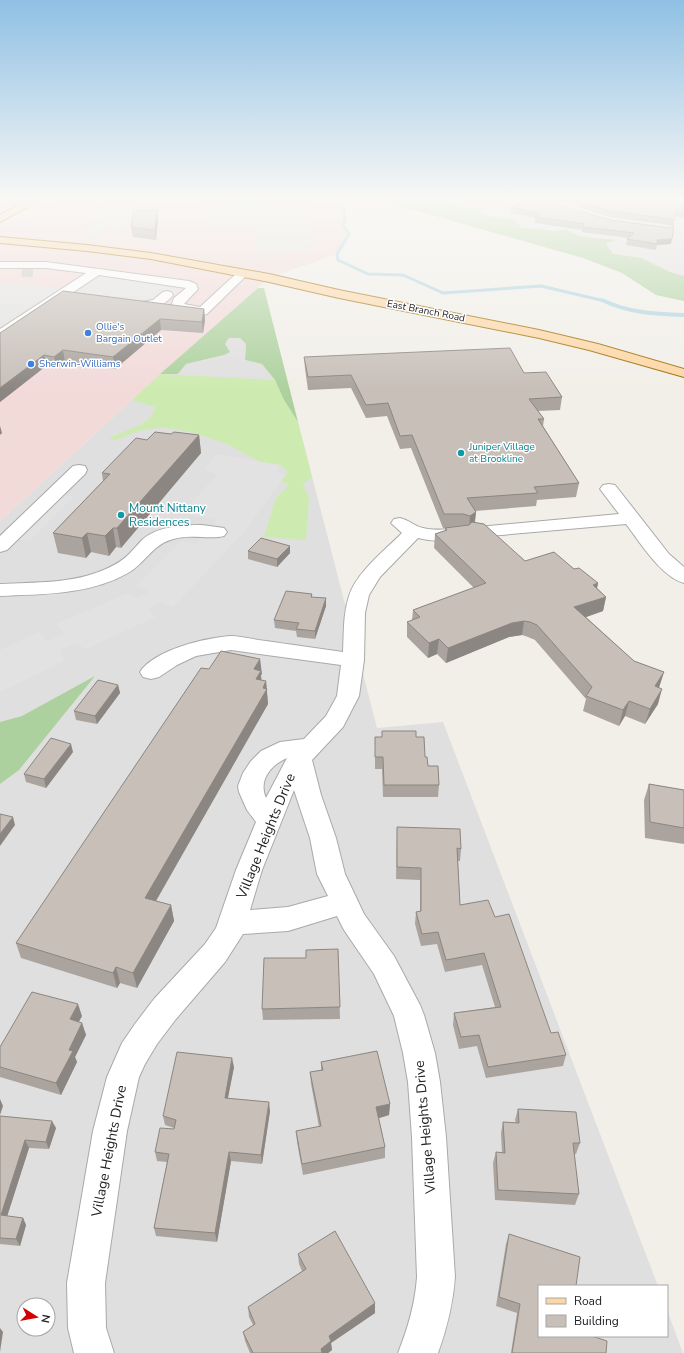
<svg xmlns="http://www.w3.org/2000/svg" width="684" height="1353" viewBox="0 0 684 1353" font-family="'Nunito Sans',sans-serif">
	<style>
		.residential { fill: #e0dfdf; fill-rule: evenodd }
		.commercial { fill: #f2dad9 }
		.grass { fill: #cdebb0 }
		.forest { fill: #add19e }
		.parking { fill: #e2e2e2 }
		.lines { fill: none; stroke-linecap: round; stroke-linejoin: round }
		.stream-far1 { stroke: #aad3df; stroke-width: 3 }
		.stream { stroke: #aad3df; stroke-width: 4 }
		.minor-tunnel { stroke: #c8c6c1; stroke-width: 11; stroke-dasharray: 11 5.5; stroke-linecap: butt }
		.minor-casing { stroke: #a9a9a9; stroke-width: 2 }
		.major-casing { stroke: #a06b00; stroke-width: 2 }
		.minor { fill: #fff; fill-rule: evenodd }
		.major { fill: #fcd6a4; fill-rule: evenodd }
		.wall { fill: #aba49e }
		.shaded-wall { fill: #8b8681 }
		.building { fill: #c7bfb8; stroke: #8b8681 }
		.shop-dot { fill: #3f7fe0; stroke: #fff; stroke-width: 1.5 }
		.culture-dot { fill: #0f9aa8; stroke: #fff; stroke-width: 1.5 }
		.labels { text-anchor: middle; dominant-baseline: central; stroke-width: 3; stroke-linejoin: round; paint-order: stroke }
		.far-street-label { font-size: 10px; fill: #222; stroke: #fff }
		.far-shop-label { font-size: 10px; fill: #366cbe; stroke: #fff; text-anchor: start }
		.far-culture-label { font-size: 10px; fill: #0d838f; stroke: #fff; text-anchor: start }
		.culture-label { font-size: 12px; fill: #0d838f; stroke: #fff; text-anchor: start }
		.near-street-label { font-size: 14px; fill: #222; stroke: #fff }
	</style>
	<rect width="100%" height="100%" fill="#f2efe9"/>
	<g class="residential">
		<path d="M446,200H684V276L471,214Z"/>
		<path d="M229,338H240L246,344L245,360L262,364L275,380L284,400L298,422L377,728L443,722L658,1286H539V1336H667V1310L683,1353H0V521L160,374H178L186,364L224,355L225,344ZM24,1305H48V1329H24Z"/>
	</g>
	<path class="commercial" d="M0,200H334L343,205L345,219L343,225L349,234L346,241L337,254L269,278L160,374L0,521Z"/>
	<path class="grass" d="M160,374L275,380L284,400L298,422L312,477L303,484L309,498L306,540L264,537L275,500L289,484L281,482L286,474H288L287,471L280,465L262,463L229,445L195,433L162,427L138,431L116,440L108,438L140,425L152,416L155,407L132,400Z"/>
	<g class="forest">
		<path d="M386,200H446L458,207L481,209L480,213L493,217L512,219L521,227L556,231L566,229C580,239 599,238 616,240L606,244L613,254L641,258L670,272L684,276V301L656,295L622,273L583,258L389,203Z"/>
		<path d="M258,288H264L298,422L284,400L275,380L262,364L245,360L246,344L240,338H229L225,344L230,352L224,355L186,364L178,374H160Z"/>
		<path d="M95,676L19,770L0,784V722L22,716Z"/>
	</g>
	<g class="parking">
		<path d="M273,204L298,205V209L309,208L316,244L306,245L307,252L255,253L254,225L201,227L203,206Z"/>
		<path d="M132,205L127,229L103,230L101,238H81L86,220H106L109,206Z"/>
		<path d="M60,206H95L88,218L26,216L40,208H56Z"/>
		<path d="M105,272L189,283L159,306L72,295Z"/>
		<path d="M0,282L60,289L0,329Z"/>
		<path d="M216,454L280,465L276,473L286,474L245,531L173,607L160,602L148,609L156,617L85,649L76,643L60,650L64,661L0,692V650L39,632L48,641L64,633L56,624L128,593L136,599L150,591L136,586L181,541L195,544L217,520L182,513L218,474L204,470Z"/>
		<path d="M62,495L74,497L29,541L17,539Z"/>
	</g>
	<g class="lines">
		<g class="stream-far1">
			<path d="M222,200L249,203L281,200"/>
			<path d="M301,200H310"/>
			<path d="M334,200L343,205L345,219L343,225L349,234L337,254L338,260L368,274L403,275L443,293L541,286L605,301"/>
		</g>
		<path class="stream" d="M602,300C629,313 655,314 684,315"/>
		<path class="minor-tunnel" d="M22,271L34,272"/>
		<g class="minor-casing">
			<g id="minor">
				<path d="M0,262H46L189,281L196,284L198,289L184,304L200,307L239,271H247L249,273L207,314L203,315L173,309L171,306L174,298L186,288L99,275L5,338L0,339V329L86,273L46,268H0Z"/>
				<path d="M167,291L171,292L173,295C166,304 154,311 143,308L141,305L143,302L153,300L163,292Z"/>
				<path d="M79,465L85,466L87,470L85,474L7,550L0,552V536L73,466Z"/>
				<path d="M609,484L615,485L669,554L684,567V583C661,577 640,542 626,524L478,537L472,536L469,532L472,528L478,527L619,514L600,489L603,485Z"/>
				<path d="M400,518C409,520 414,526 423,528C438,532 453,527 467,530L470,534L467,538C452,542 434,542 418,538L380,577L369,595L365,613L364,660L359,696L343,727L312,760L321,795L336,838L345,874L364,914L394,956L420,1005L424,1015L435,1053L440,1082L446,1137L455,1277C453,1304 447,1328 438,1353H398C408,1328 415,1304 417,1277L412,1137L408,1082L403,1053L394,1016L374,974L344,930L337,916L288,931L243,934L225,962L176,1019L157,1044L145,1064L139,1077L127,1131L105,1283L106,1328L114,1353H74L68,1328L67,1283L93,1131L107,1077L122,1043L135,1024L154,999L205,944L216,928L236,870L256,822L247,810L239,792L238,786L243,773L251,761L261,751L280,742L304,739L326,716L337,696L341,665L231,650L196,656L177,665L159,677L151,679L143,677L140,672C154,650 205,638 230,636C241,636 255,640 266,641C292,645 317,648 343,652C344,633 343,614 349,596C356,573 385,550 402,533L391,523L394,519ZM287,758L266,798C258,780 271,765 287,758ZM294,790L310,838L317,874L328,896L288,907L250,910L262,870Z"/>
				<path d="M202,525L224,528L227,532L224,536C208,540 189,533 170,540C152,546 144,564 128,573C90,595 42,594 0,596V584C35,582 73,584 106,569C115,565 124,560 131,552C135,548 139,543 143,539C158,526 184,525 202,525Z"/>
			</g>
		</g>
		<g class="major-casing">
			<g id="major">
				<path d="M27,200H40L0,222V215Z"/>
				<path d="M0,237L87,245L151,253L269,274L339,290L539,330L598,344L684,369V377L589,350L539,338L339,298L269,282L151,259L87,251L0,243Z"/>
			</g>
		</g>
		<use href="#minor" class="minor"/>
		<use href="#major" class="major"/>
	</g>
	<g class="wall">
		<path d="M556,200H684V218L675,216L671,244L657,245L656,250L626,245L627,239L629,238L582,232V230L535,223V218L511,213V207L670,228L673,227L669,225L610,217Z"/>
		<path d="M157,210L158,220L156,240L133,237L131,227Z"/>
		<path d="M204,309L205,320L203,333L161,330L115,369L65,362L57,368L46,366L0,402V333Z"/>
		<path d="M304,357L524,373L562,397L560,410L538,411L544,419L543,426L579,483L576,497L537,500L536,506L475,511L476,512L475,523L525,561L574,569L598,583L597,588L606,597L603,611L586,617L634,661L664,672L659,688L658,704L645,724L625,716L619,726L583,711L586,699L535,640L528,637L522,635L509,637L446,663L437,654L428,658L407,637V622L412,620L413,610L474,588L434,548L435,534L445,531V528H448H443L411,448L400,449L387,416L366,418L351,388L308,390L305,369Z"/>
		<path d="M171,434L199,435L201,453L121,548L116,547L109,556L91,552L86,558L58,553L53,533L103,481L102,473L147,440Z"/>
		<path d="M290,546V553L277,567L248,559V551Z"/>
		<path d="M312,594V597L326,606L315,639L297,637L296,631L275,628L274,620Z"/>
		<path d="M260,659L261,680L266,681L268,704L156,901L171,905L174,921L137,988L120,983L117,988L21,958L16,943L209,669Z"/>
		<path d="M118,685L120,693L97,724L76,720L74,711Z"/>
		<path d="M382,731L416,737L425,757L428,766L439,785L438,797H383L382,769H375V737H382Z"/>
		<path d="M73,752L46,788L26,782L24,774Z"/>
		<path d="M649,784L684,790V844L645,838L644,800Z"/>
		<path d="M397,827L461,849L460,861H458L460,905L495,917L551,1033L566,1055L563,1066L486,1078L477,1046L459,1049L453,1025L454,1013L495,1007L482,965L445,972L437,944L421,946L415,924L416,912L420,911V880L396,879Z"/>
		<path d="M338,949L340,1019L263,1020L262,1009L306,958Z"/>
		<path d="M82,1016L78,1022L82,1023L86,1035L75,1057L77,1062L61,1095L0,1077V1047Z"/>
		<path d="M321,1062L390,1104L389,1115L379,1118L385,1147V1158L303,1175L297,1142L296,1131L319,1127L311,1084L310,1072L321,1070Z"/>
		<path d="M234,1067L228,1098L270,1111L262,1164L231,1161L217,1242L156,1236L154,1228L167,1162L157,1161L155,1152L174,1129V1128L165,1125L163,1116Z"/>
		<path d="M518,1109L580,1143L576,1154H574L579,1194L575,1205L495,1200L493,1163L496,1152L502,1153L501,1133L503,1122L516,1123L515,1120Z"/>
		<path d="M0,1116L56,1128L49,1149L29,1148L7,1216L23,1218L26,1225L20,1246L0,1244Z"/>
		<path d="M509,1234L539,1286L606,1353H511L517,1313L496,1306L506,1244Z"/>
		<path d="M298,1254L375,1303V1313L331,1343L332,1350L328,1353H250L245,1341L243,1332L253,1325L249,1317L248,1307L302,1271L299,1264Z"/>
	</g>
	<g class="shaded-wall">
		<path d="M157,210L158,220L156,240L155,230Z"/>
		<path d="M672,239L671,244L657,245V240Z"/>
		<path d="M204,309L205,320L203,333L202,322Z"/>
		<path d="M160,319L161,330L115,369L113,357Z"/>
		<path d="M63,350L65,362L57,368L54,357Z"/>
		<path d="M44,355L46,366L0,402V388Z"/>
		<path d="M0,426L2,433L0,435Z"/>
		<path d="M199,435L201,453L121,548L117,528Z"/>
		<path d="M476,512L474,526L469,530L470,516Z"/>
		<path d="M113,528L116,547L109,556L105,536Z"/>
		<path d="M87,533L91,552L86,558L82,538Z"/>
		<path d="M290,546V553L277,567V559Z"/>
		<path d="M598,583L595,598L593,585Z"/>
		<path d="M606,597L603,611L572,622L574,607Z"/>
		<path d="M326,598V606L315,639V631Z"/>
		<path d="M524,621L522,635L509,637L446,663L448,648L512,623Z"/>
		<path d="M439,639L437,654L428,658L429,643Z"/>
		<path d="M260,659L262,674L261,675L262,686L255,685L254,669Z"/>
		<path d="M664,672L659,687L651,701L655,686Z"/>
		<path d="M266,681L268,704L149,913L145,898Z"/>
		<path d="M118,685L120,693L97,724L95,716Z"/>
		<path d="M662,689L658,704L645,724L650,709Z"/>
		<path d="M629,701L625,716L619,726L623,710Z"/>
		<path d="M71,744L73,752L46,788L44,779Z"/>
		<path d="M13,817L15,825L0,846V834Z"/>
		<path d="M171,905L174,921L137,988L133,973Z"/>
		<path d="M116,967L120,983L117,988L113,973Z"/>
		<path d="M78,1004L82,1016L74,1031L70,1019Z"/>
		<path d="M82,1023L86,1035L75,1057L77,1062L61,1095L56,1083L69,1050Z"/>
		<path d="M232,1058L234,1067L226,1107L225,1098Z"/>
		<path d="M0,1099L3,1106L0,1115Z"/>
		<path d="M269,1102L270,1111L262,1164L261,1155Z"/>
		<path d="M390,1104L389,1115L376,1119V1107Z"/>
		<path d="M52,1121L56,1128L49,1149L46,1142Z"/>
		<path d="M25,1140L29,1148L5,1223L1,1215Z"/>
		<path d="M229,1152L231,1161L217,1242L215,1233Z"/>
		<path d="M23,1218L26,1225L20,1246L16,1239Z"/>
		<path d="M375,1303V1313L331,1343L332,1350L328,1353H321V1349L329,1336Z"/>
		<path d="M0,1328L3,1332L0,1352Z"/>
	</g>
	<g class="building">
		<path d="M530,200H543L610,220L670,228L674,226L672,239L657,240V244L627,239L634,233L583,227L584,224L535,217L540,214L511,207Z"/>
		<path d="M574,200H684V213L676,211L674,221L670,219L611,211Z"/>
		<path d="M157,210L155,230L131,227L134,211Z"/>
		<path d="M63,291L204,309L202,322L160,319L113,357L63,350L54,357L44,355L0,388V333Z"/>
		<path d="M510,348L524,373L546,372L562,397L529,399L544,419H538L579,483L534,487L538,493L467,498L476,512L470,516L463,514H444L412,435L400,436L388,403L366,405L351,375L308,377L304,357Z"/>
		<path d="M155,432L171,434L174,432L199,435L117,528H113L105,536L87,533L82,538L53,533L110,474L102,473L136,438L147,440Z"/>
		<path d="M472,522L484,524L525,561L554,552L574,569L579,568L598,583L593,585L606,597L574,607L634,661L664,672L655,686L662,689L650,709L629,701L623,710L586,696L592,687L537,625L530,622L524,621L512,623L448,648L439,639L429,643L407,622L420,617L413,610L486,583L435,534L447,530L445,528L469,525Z"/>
		<path d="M261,538L290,546L277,559L248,551Z"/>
		<path d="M286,591L312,594L311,597L326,598L315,631L296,629L299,623L274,620Z"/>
		<path d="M221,651L260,659L254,669L261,671L256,679L266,681L263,688L267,689L145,898L171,905L133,973L116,967L113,973L16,943L201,668L209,669Z"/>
		<path d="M98,680L118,685L95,716L74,711Z"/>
		<path d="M382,731H416V737H424L425,757H427L428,766H438L439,785H384L383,757H375V737H382Z"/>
		<path d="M51,738L71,744L44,779L24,774Z"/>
		<path d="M649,784L684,790V828L650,822Z"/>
		<path d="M0,814L13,817L0,834Z"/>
		<path d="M397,827L460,829L461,849L457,848L460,905L488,900L495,917L509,914L551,1033L558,1032L566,1055L488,1067L479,1035L461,1037L454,1013L501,1007L484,953L446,960L438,932L422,934L416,912L421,911V868L397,867Z"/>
		<path d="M338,949L340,1007L262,1009L264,958H306V950Z"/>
		<path d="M32,992L78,1004L70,1019L82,1023L69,1050L73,1051L56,1083L0,1067V1047Z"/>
		<path d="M377,1051L390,1104L376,1107L385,1147L302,1164L296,1131L321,1126L310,1072L323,1070L321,1062Z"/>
		<path d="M177,1052L232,1058L225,1098L269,1102L261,1155L229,1152L215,1233L154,1228L169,1154L155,1152L160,1128L174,1129L176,1120L163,1116Z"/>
		<path d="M518,1109L576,1112L580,1143H573L579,1194L498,1190L496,1152L505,1153L503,1122L519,1123Z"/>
		<path d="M0,1116L52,1121L46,1142L25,1140L1,1215L23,1218L16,1239L0,1238Z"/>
		<path d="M335,1231L375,1303L329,1336L331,1341L321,1349L322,1353H253L243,1332L255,1324L248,1307L306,1269L298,1254Z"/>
		<path d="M509,1234L580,1257L576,1286H539V1336H592L607,1341L606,1353H512L520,1304L499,1297Z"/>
	</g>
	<linearGradient id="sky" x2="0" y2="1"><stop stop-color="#8fc0e4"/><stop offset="0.51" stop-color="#f9f8f5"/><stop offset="1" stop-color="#f9f8f5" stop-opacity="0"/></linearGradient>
	<rect width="684" height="390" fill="url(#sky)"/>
	<g class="shop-dot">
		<circle cx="88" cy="333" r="4"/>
		<circle cx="31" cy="364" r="4"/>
	</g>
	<g class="culture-dot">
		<circle cx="461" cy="453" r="4"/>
		<circle cx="121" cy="515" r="4"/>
	</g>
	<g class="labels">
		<g class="far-street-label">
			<text transform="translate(426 311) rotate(11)">East Branch Road</text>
		</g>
		<g class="far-shop-label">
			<text x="96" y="327">Ollie's<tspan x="96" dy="12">Bargain Outlet</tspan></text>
			<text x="39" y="364">Sherwin-Williams</text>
		</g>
		<g class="far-culture-label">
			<text x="469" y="447">Juniper Village<tspan x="469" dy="12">at Brookline</tspan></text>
		</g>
		<g class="culture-label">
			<text x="129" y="508">Mount Nittany<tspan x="129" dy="14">Residences</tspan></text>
		</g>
		<g class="near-street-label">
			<text transform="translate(266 836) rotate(-68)">Village Heights Drive</text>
			<text transform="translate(425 1127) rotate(-95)">Village Heights Drive</text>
			<text transform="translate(109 1151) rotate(-79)">Village Heights Drive</text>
		</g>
	</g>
	<rect x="538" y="1285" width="130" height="52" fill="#ffffff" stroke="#a7a7a7"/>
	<rect x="546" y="1298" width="20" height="6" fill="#fcd6a4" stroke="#a7a7a7"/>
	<text x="574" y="1305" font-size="12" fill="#222222">Road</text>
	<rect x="546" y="1315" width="20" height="12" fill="#c7bfb8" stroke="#a7a7a7"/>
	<text x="574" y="1325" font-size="12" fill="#222222">Building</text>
	<g transform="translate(36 1317) rotate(101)"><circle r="19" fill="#ffffff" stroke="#a7a7a7"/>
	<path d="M0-3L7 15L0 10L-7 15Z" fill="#d40000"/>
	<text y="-6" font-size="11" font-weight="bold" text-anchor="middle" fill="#222222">N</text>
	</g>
</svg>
